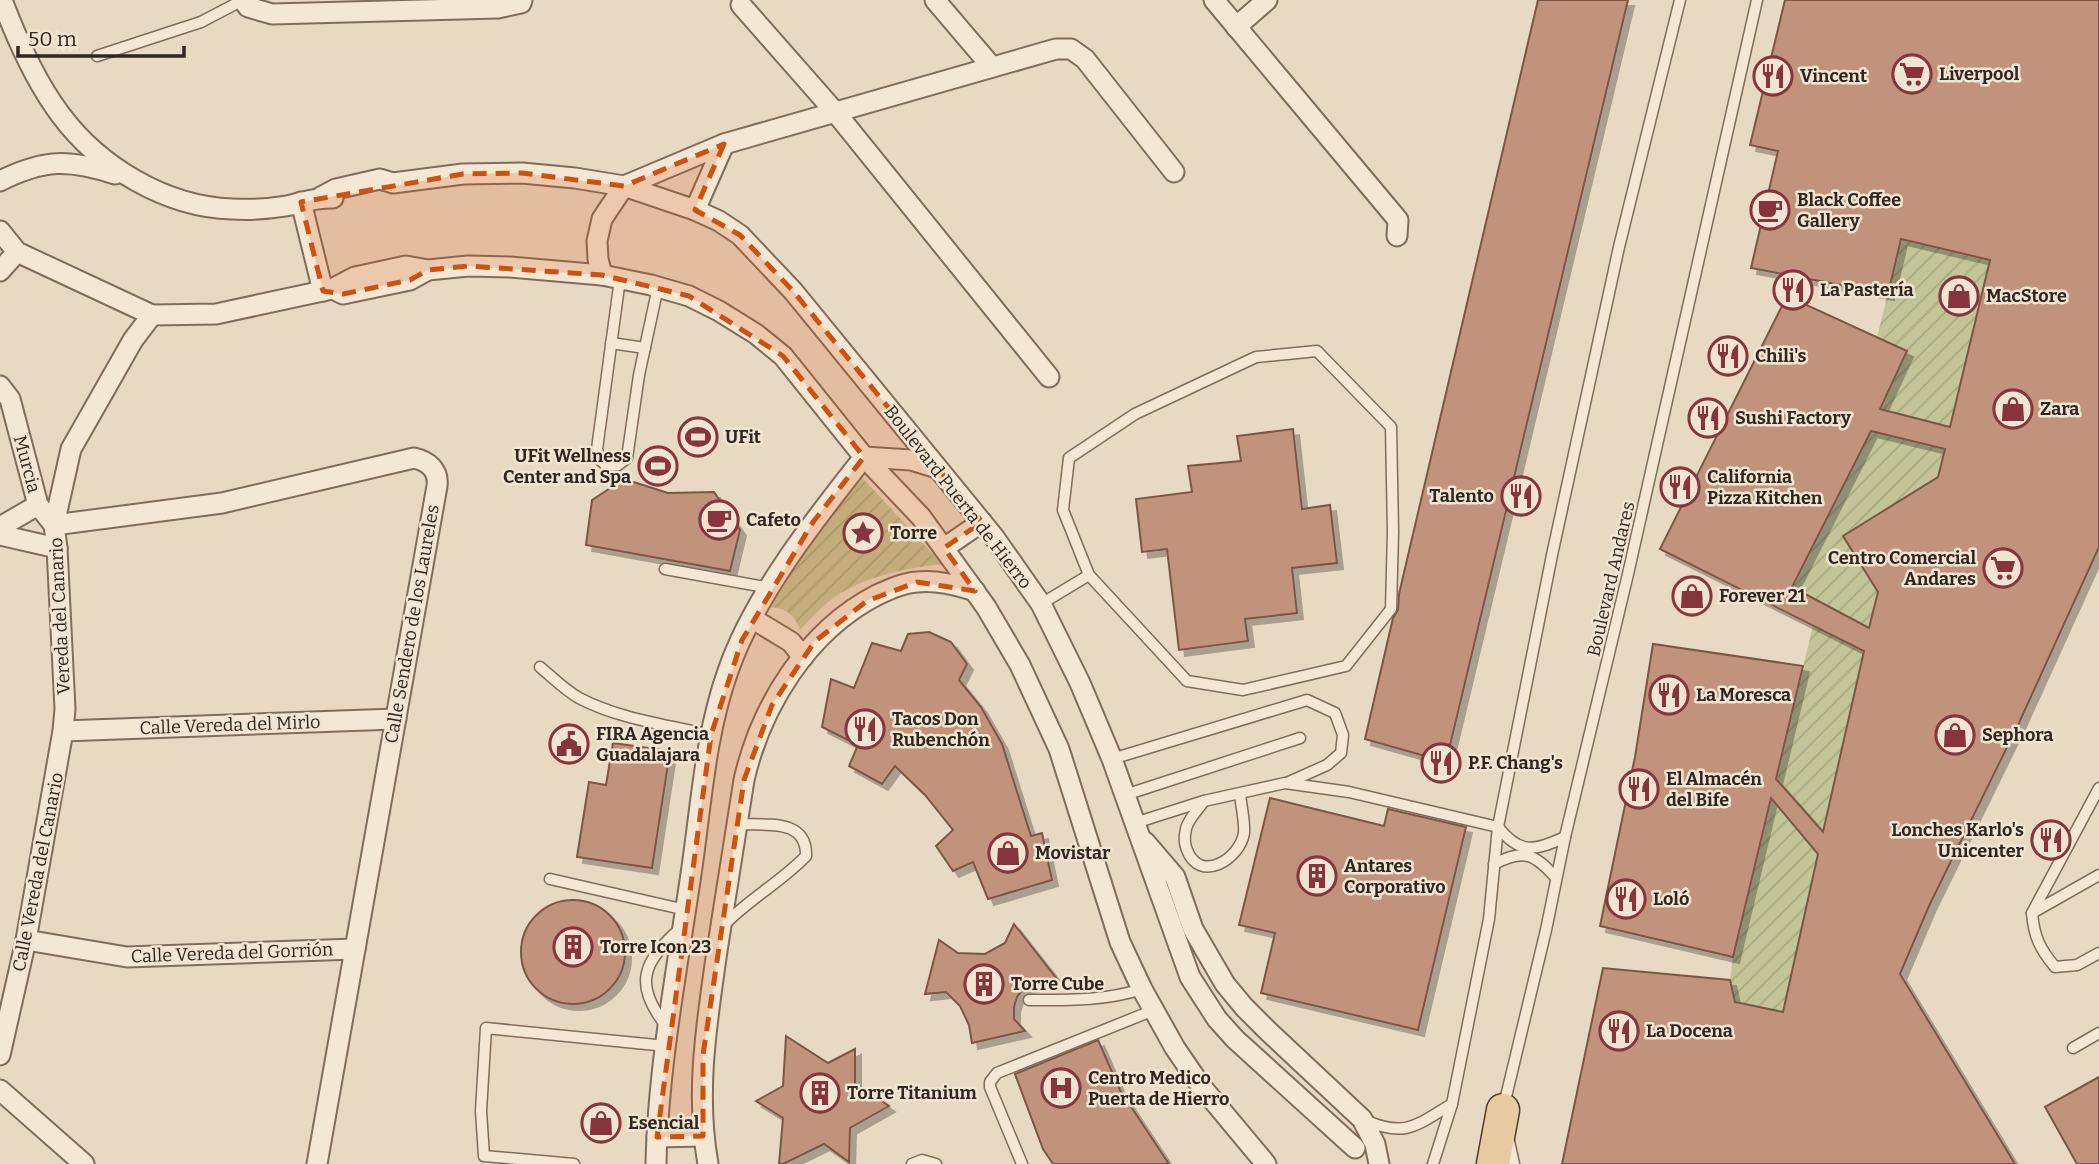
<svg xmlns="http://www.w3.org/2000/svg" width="2099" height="1164" viewBox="0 0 2099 1164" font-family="Bitter,serif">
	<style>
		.garden { fill: url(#garden-furrows) }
		.building { fill: #c1937d; stroke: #7c5645; stroke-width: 2; fill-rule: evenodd; filter: url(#shadow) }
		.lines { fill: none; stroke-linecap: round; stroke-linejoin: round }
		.service-casing { stroke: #806c5c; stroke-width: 13 }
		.minor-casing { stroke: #806c5c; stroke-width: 23 }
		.primary-casing { stroke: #4e3b30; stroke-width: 35 }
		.service { stroke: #f4e8d5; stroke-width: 10 }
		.minor { stroke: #f4e8d5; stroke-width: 19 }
		.primary { stroke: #e7ca9f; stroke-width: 32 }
		.marked { fill: #cd510f; fill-opacity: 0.2; stroke: #cd510f; stroke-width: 5; stroke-dasharray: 14 9; stroke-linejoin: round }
		.labels { text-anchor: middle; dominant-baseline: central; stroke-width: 5; stroke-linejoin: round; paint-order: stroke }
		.poi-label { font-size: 18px; font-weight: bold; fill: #31261e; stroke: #f0e5d1; text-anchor: start }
		.street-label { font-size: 18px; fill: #31261e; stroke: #f0e5d1 }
	</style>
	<defs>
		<pattern id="garden-furrows" width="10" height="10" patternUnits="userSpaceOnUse" patternTransform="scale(1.75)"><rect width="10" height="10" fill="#c3c498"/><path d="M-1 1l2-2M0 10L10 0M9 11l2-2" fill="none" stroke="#a8a883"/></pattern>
		<filter id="shadow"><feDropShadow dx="6" dy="6" stdDeviation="0" flood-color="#0004"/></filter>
	</defs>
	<rect width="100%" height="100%" fill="#e8d9c3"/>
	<g class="garden">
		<path d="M1901,239L1990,260L1904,616L1823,832L1783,1012L1735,1002L1730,980L1733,957L1819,601L1792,587L1871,431L1907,352L1877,338Z"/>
		<path d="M859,474L942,564C903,569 858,577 827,603C817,611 809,621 800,630C794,613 786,608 768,607L813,531Z"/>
	</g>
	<g class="building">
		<path d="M1538,0H1628L1446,762L1365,739L1393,618L1398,610L1399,594Z"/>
		<path d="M1785,0H2099V547L2019,723L1929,906L1900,974L2015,1164H1562L1603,968L1730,980L1735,1002L1783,1012L1818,854L1771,798L1733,957L1600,926L1635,757L1653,644L1803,666L1776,779L1823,832L1864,651L1660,549L1787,296L1907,351L1880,409L1950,427L1990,260L1901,239L1888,294L1751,268L1778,151L1750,145ZM1871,431L1945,449L1938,477L1843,536L1878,592L1869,628L1792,587Z"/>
		<path d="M1293,429L1302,509L1330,505L1337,563L1292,568L1297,613L1245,619L1248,641L1179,650L1167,549L1142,552L1136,499L1192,492L1188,466L1241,461L1237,436Z"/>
		<path d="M624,479L668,493L714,492L740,530L730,571L586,545L592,500Z"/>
		<path d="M929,632L951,642L967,664L959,680L981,707L1002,744L1031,836L1042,833L1052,880L988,899L973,862L953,871L936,846L953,830L925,795L895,766L882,784L849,766L858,745L822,727L831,679L854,688L872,643L901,651L908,634Z"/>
		<path d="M613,743L670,751L652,868L577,857L589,782L606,785Z"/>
		<path d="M1270,798L1384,826L1388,809L1466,827L1418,1030L1261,993L1275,933L1239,925Z"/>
		<circle cx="573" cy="952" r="52"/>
		<path d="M1014,924L1057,979L1024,988L1017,997L1014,1007V1019L1025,1031L972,1043L969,1025L960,1006L946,992L925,994L939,940L958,953L985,954L1005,943Z"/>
		<path d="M786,1036L828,1063L855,1049V1083L889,1106L850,1128L849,1162L824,1144L783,1164H779L783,1118L756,1101L783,1086Z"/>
		<path d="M1098,1040L1120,1090L1169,1164H1053L1043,1149L1015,1074Z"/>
		<path d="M2099,1077V1164H2077L2045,1107Z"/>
	</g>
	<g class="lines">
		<g class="service-casing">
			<g id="service">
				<path d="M97,56L201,22L243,0"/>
				<path d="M620,279L597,449L600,460L607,466L618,465L627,458L639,375L658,287"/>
				<path d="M611,343L645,348"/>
				<path d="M1317,351L1391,427L1393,532L1391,609L1346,666L1243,690L1187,681L1089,575L1063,510L1069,458L1135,414L1256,357Z"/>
				<path d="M665,569L770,588"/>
				<path d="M1041,604L1089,575"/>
				<path d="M540,667C552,677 565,690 579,698C619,719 667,725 711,735"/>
				<path d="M1112,759L1307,700L1335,713L1343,735L1341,753L1327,765L1289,782"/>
				<path d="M2099,788L2032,913C2034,937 2040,949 2055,967L2077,965L2099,953"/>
				<path d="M1125,795L1300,738"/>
				<path d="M1204,801C1198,810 1188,819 1186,829C1184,837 1184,843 1187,850C1200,884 1240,859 1244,833C1245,821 1241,806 1240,794"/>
				<path d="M1135,823L1204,801L1285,783L1349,792L1498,827C1520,855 1535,851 1565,837"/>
				<path d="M1494,864C1524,849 1534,853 1556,878"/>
				<path d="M550,879L686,910"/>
				<path d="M2032,913L2099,875"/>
				<path d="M724,925C749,899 781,882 806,856C807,817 764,826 737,824"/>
				<path d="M1029,1000C1068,1000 1105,1001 1142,989"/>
				<path d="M667,1027C633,985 642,962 681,928"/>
				<path d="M2073,1048L2099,1033"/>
				<path d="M1504,1105L1546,930L1565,837L1628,574L1757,0"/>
				<path d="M1367,1121C1407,1138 1418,1124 1452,1104"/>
				<path d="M1509,1141L1514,1164"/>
				<path d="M574,1164L484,1156L481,1111L486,1028L666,1046"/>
				<path d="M912,1164L922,1160L936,1164"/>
				<path d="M1022,1164L990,1087V1082L997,1073L1154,1010"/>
				<path d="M1433,1164L1452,1104L1489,919L1498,827L1552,555L1619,247L1680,0"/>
			</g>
		</g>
		<g class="minor-casing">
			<g id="minor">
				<path d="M2,0C16,37 36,82 60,114C99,167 166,207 232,209C250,210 268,209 286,206C302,203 316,197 333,198"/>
				<path d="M243,0L248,7L272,14L498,8L521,3L522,0"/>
				<path d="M935,0L992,67"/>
				<path d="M1214,0L1398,220L1397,236"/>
				<path d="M741,5L836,113L1049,377"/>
				<path d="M1236,27L1267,0"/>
				<path d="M0,181C44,159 69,159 115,174"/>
				<path d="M321,197L336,189L380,179L393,183L463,174L522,173L575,178L624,186L695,210L719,221L740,235L793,291L994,537L1041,604L1080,683L1112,759L1190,977L1217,1019L1235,1039L1355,1148"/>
				<path d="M301,202L323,291"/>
				<path d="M695,210L724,144"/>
				<path d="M0,231L17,252L152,315L216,314L332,289L355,277L406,266L428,270L468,266L510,267L602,275L651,285L689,296L719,311L756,334L783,356L864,457L921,517L986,607L1020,665L1059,749L1120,942L1142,989L1175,1048L1201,1086L1266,1164"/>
				<path d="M0,271L17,252"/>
				<path d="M602,275L598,259L597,241L602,219L624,186L724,144L1056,49H1071L1085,59L1174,172"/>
				<path d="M333,289L343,294L410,280L428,270"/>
				<path d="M0,386L10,399L38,505L54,525"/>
				<path d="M54,525L222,503L414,458C428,461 439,470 437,486L317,1164"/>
				<path d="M0,527L38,505"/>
				<path d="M0,535L57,548"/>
				<path d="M944,548L982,522"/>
				<path d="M753,619L791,642L803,657"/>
				<path d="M63,731L396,719"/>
				<path d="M1145,842L1175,877L1193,929L1225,984L1244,1007L1268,1031L1362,1119L1375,1144L1379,1164"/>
				<path d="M26,940L127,957L355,949"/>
				<path d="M0,1055L26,940L63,731L65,709L57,548L54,525L71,449L133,340L152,315"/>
				<path d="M0,1090L84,1164"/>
				<path d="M657,1137L703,1136"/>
				<path d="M656,1164C658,1067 677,970 691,874C701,807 705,735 728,671C754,596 815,519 864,457L911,460L937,468"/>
				<path d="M708,1164C695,1092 707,1022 717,951C726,894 735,837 744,780C761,706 807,631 877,595C890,589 903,583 917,582C937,580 956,585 975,591"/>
			</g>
		</g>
		<g class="primary-casing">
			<path id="primary" d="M1493,1164L1503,1110"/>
		</g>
		<use href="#service" class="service"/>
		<use href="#minor" class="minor"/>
		<use href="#primary" class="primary"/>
	</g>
	<path class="marked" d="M724,144L695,210L740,235L793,291L982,522L944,548L975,591L917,582L867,601L815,641L772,705L744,780L703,1055V1136L657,1137L711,735L742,640L813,522L864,457L783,356L689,296L602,275L468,266L428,270L410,280L343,294L323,291L301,202L463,174L522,173L624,186Z"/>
	<defs>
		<g id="supermarket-ring" transform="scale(2.0125)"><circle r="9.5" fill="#f0e5d1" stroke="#87343c" stroke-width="1.5"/><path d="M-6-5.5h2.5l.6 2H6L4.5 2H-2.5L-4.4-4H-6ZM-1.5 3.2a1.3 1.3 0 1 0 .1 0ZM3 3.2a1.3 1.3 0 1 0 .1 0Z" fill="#87343c"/></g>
		<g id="restaurant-ring" transform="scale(2.0125)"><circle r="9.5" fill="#f0e5d1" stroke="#87343c" stroke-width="1.5"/><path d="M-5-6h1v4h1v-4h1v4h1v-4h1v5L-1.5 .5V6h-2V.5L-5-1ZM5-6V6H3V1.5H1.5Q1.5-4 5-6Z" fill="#87343c"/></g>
		<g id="cafe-ring" transform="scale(2.0125)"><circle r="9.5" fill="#f0e5d1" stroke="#87343c" stroke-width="1.5"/><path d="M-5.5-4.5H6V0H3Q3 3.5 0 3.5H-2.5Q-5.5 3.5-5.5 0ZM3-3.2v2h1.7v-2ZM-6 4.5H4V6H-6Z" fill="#87343c"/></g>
		<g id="shop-ring" transform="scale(2.0125)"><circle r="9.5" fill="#f0e5d1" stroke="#87343c" stroke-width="1.5"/><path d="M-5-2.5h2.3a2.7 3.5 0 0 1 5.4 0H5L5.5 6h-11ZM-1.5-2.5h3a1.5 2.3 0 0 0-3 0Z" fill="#87343c"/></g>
		<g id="stadium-ring" transform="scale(2.0125)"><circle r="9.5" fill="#f0e5d1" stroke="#87343c" stroke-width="1.5"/><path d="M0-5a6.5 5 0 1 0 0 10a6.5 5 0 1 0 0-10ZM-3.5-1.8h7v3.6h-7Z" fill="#87343c"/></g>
		<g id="sight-ring" transform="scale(2.0125)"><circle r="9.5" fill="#f0e5d1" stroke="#87343c" stroke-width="1.5"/><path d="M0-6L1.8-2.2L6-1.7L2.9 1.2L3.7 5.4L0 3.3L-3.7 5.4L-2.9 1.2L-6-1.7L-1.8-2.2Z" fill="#87343c"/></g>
		<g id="civic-ring" transform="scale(2.0125)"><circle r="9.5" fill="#f0e5d1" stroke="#87343c" stroke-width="1.5"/><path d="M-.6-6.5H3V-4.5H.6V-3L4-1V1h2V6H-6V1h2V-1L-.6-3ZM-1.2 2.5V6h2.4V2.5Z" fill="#87343c"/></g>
		<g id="building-ring" transform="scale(2.0125)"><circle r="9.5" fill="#f0e5d1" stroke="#87343c" stroke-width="1.5"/><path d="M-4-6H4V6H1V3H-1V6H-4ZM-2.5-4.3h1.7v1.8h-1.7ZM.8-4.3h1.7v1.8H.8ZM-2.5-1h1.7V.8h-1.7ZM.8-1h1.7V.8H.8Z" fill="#87343c"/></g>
		<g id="hospital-ring" transform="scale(2.0125)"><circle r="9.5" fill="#f0e5d1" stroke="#87343c" stroke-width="1.5"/><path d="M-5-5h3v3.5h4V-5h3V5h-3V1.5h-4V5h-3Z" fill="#87343c"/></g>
	</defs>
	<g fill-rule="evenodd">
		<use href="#supermarket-ring" x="1912" y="74"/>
		<use href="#restaurant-ring" x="1773" y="76"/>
		<use href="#cafe-ring" x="1770" y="210"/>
		<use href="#restaurant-ring" x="1793" y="290"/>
		<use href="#shop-ring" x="1959" y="296"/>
		<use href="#restaurant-ring" x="1728" y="356"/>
		<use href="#shop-ring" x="2013" y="409"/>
		<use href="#restaurant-ring" x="1708" y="418"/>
		<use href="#stadium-ring" x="698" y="437"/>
		<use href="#stadium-ring" x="658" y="466"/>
		<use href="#restaurant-ring" x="1680" y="487"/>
		<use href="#restaurant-ring" x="1521" y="496"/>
		<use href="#cafe-ring" x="719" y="520"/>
		<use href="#sight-ring" x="863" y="533"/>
		<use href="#supermarket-ring" x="2003" y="568"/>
		<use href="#shop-ring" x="1692" y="596"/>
		<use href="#restaurant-ring" x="1669" y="695"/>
		<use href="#restaurant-ring" x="865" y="729"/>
		<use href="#shop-ring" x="1955" y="735"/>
		<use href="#civic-ring" x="569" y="744"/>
		<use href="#restaurant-ring" x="1441" y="763"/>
		<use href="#restaurant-ring" x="1639" y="789"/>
		<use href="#restaurant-ring" x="2051" y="840"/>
		<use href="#shop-ring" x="1008" y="853"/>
		<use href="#building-ring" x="1317" y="876"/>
		<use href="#restaurant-ring" x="1626" y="899"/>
		<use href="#building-ring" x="573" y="947"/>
		<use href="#building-ring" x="984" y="984"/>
		<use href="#restaurant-ring" x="1619" y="1031"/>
		<use href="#hospital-ring" x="1061" y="1088"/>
		<use href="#building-ring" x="820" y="1093"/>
		<use href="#shop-ring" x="601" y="1123"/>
	</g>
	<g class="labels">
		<g class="poi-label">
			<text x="1939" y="74">Liverpool</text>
			<text x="1800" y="76">Vincent</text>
			<text x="1797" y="200">Black Coffee<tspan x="1797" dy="21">Gallery</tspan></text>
			<text x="1820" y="290">La Pastería</text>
			<text x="1986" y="296">MacStore</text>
			<text x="1755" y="356">Chili's</text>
			<text x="2040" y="409">Zara</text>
			<text x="1735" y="418">Sushi Factory</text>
			<text x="725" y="437">UFit</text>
			<text x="631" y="456" text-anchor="end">UFit Wellness<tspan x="631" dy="21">Center and Spa</tspan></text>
			<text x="1707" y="477">California<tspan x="1707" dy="21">Pizza Kitchen</tspan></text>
			<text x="1494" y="496" text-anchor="end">Talento</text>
			<text x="746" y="520">Cafeto</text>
			<text x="890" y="533">Torre</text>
			<text x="1976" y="558" text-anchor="end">Centro Comercial<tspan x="1976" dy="21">Andares</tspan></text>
			<text x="1719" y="596">Forever 21</text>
			<text x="1696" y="695">La Moresca</text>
			<text x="892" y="719">Tacos Don<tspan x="892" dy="21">Rubenchón</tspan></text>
			<text x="596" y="734">FIRA Agencia<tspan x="596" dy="21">Guadalajara</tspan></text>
			<text x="1982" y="735">Sephora</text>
			<text x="1468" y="763">P.F. Chang's</text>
			<text x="1666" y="779">El Almacén<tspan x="1666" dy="21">del Bife</tspan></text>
			<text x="2024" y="830" text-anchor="end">Lonches Karlo's<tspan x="2024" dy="21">Unicenter</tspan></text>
			<text x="1035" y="853">Movistar</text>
			<text x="1344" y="866">Antares<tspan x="1344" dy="21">Corporativo</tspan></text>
			<text x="1653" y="899">Loló</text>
			<text x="600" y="947">Torre Icon 23</text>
			<text x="1011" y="984">Torre Cube</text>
			<text x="1646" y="1031">La Docena</text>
			<text x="1088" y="1078">Centro Medico<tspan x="1088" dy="21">Puerta de Hierro</tspan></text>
			<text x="847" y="1093">Torre Titanium</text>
			<text x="628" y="1123">Esencial</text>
		</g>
		<g class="street-label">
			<text transform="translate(27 464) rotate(75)">Murcia</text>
			<text transform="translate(958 497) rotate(52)">Boulevard Puerta de Hierro</text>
			<text transform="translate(1611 579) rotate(-77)">Boulevard Andares</text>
			<text transform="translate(60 616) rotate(-93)">Vereda del Canario</text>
			<text transform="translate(412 624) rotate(-80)">Calle Sendero de los Laureles</text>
			<text transform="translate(230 725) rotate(-2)">Calle Vereda del Mirlo</text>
			<text transform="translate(38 872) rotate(-79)">Calle Vereda del Canario</text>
			<text transform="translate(232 953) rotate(-2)">Calle Vereda del Gorrión</text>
		</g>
	</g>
	<path d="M18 46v10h166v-10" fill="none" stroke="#31261e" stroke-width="3.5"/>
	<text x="28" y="46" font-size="21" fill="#31261e" stroke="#f0e5d1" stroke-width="5" paint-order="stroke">50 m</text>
</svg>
